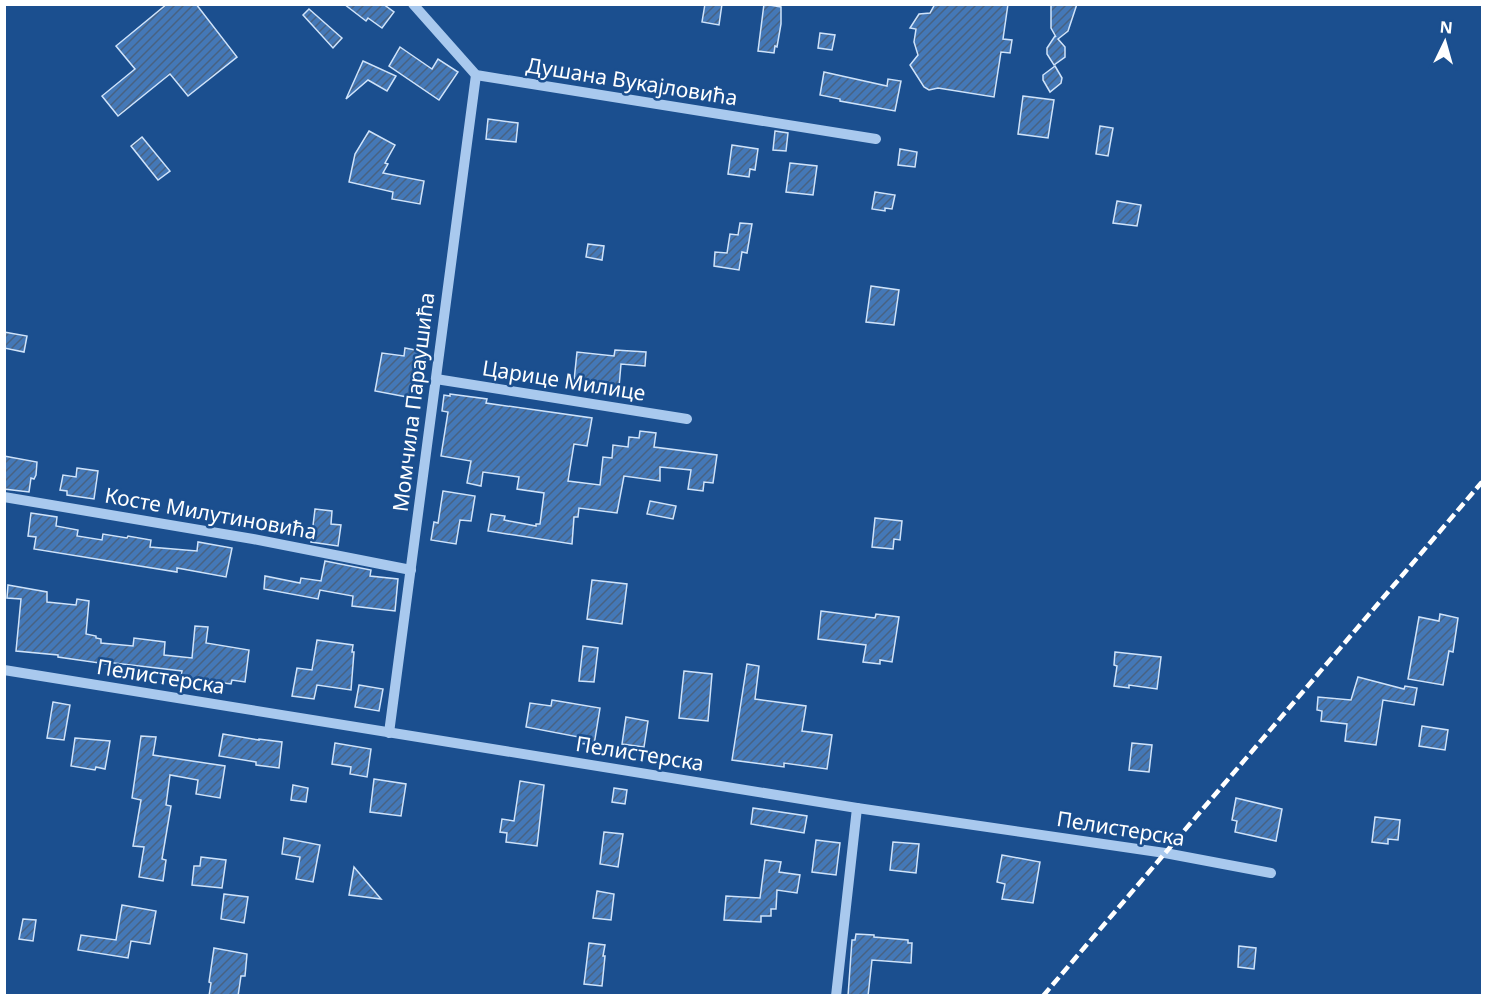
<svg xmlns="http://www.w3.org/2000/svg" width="1487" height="1000" viewBox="0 0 1487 1000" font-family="'Noto Sans',sans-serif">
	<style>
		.building { fill: url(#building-hatch); stroke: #cfe3fa; stroke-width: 1.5 }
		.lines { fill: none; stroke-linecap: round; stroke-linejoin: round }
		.minor { stroke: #a9c9ee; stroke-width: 10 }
		.rail { stroke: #fff; stroke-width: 4.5; stroke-dasharray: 10 4.5; stroke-linecap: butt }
		.labels { text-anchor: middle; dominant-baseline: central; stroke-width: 5; stroke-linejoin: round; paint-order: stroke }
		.street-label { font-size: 21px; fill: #fff; stroke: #1b4f8f }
	</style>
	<defs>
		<pattern id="building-hatch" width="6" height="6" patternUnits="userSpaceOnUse" patternTransform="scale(1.5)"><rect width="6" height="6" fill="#4478b7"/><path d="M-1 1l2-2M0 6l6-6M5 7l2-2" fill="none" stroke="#486282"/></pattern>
	</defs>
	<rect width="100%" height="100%" fill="#1b4f8f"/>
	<g class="building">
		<path d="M167,4H196L237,57L188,96L170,74L118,116L102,96L135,69L116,46Z"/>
		<path d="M344,4H383L394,12L382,28L368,18L366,21Z"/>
		<path d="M705,4H722L719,25L702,22Z"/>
		<path d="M764,4L781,7V24L777,47L775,46L774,53L758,51Z"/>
		<path d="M935,4H1008L1003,39L1012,40L1010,53L1001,52L994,97L938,88L929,90L924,87L910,65L918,55L914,42L916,29L910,28L919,14L930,13Z"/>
		<path d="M1051,4H1077L1068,31L1058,39L1065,47V57L1054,65L1047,54V48L1055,36L1056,37L1051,28Z"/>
		<path d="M309,9L342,38L333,48L303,15Z"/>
		<path d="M820,33L835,35L832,50L818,48Z"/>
		<path d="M400,47L432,69L438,59L458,72L439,100L389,66Z"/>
		<path d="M363,61L396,76L387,91L368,80L346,99Z"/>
		<path d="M1055,66L1062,78L1061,83L1050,92L1043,80V75Z"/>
		<path d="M824,72L887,86L888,79L901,81L895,111L840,101V99L820,95Z"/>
		<path d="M1023,96L1054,100L1048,138L1018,134Z"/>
		<path d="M488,119L518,123L516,142L486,139Z"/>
		<path d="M1100,126L1113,128L1108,156L1096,154Z"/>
		<path d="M369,131L395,145L385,163L388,164L383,173L424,181L420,204L392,199L393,192L349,182L355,154Z"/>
		<path d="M775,131L788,133L786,151L773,150Z"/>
		<path d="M142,137L170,171L158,180L131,146Z"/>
		<path d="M732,145L758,149L755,170L750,169L749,177L728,174Z"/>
		<path d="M900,149L917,152L915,167L898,165Z"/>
		<path d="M790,163L817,166L813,195L786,192Z"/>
		<path d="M875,192L895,195L892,209L885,208V211L872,209Z"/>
		<path d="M1117,201L1141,205L1137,226L1113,223Z"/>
		<path d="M740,223L752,224L747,253L742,252L739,270L714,266L715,252L727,253L730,234L738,235Z"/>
		<path d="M588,244L604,246L602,260L586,257Z"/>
		<path d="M871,286L899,290L894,325L866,322Z"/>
		<path d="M4,332L27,336L24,352L4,348Z"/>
		<path d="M405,348L426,352L418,399L375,391L382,353L404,356Z"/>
		<path d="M615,350L646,352L645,366L621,364L619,387L574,381L577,352L614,356Z"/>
		<path d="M450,394L487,399L486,403L592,418L587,446L574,444L568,481L600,485L603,457L612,458L613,445L628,447L629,437L639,438L640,431L656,433L654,447L717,455L713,483L704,482L703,491L688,489L691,470L660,467V481L624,476L617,513L579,508L578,517H574L572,544L488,531L491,514L505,516L504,520L536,526V524H540L544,493L517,489L519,477L483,472L481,486L467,483L471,461L441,456L448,412L442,411L444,395L450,396Z"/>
		<path d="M4,456L37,462L36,475L34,479L31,478L29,492L4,489Z"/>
		<path d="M77,468L98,471L94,499L67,495V491L60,490L63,475L76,477Z"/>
		<path d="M443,491L475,496L471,521L460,520L456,544L431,540L434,522L438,523Z"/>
		<path d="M650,501L676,506L673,519L647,514Z"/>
		<path d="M315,509L332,511L331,524L341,525L338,546L311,542Z"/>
		<path d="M31,513L57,517L56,526L78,530L77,536L102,540L103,534L127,538L128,536L151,540L150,547L197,551L198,542L232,548L226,577L177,568V572L34,549L36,537L28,536Z"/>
		<path d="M875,518L902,521L900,540L894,539L893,549L872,547Z"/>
		<path d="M325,561L371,570L370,576L398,579L395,611L352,606L353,596L320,590L318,599L264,589L265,576L300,583L301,578L321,581Z"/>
		<path d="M592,580L627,584L622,624L587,619Z"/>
		<path d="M8,585L47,592V602L76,605L77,599L89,601L86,634L96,636V638L101,639V643L133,646L134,638L165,642L164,655L192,658L195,626L208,627L206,643L249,650L245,682L232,680L231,684L181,677L182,671L106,662V664L58,657V655L16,651L21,599L7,598Z"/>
		<path d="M821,611L875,618L876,614L899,617L892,662L880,660V664L863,662L866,645L818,639Z"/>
		<path d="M1440,614L1458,618L1453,652L1449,651L1443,685L1408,679L1419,617L1439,621Z"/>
		<path d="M317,640L353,645L352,652H354L351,690L317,685L314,699L292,696L297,668L312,670Z"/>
		<path d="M583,646L598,648L594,682L579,681Z"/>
		<path d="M1115,652L1161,657L1157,689L1129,685V688L1114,686L1117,666L1114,665Z"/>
		<path d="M747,664L759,666L755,699L806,706L802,731L832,735L827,769L784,763V767L732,760Z"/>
		<path d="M684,671L712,674L708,721L679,718Z"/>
		<path d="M1358,677L1404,689L1405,686L1417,688L1414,705L1383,700L1376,745L1345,741L1347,724L1321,721L1322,711L1317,710L1318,697L1351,700Z"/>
		<path d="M359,685L383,689L379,711L355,707Z"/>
		<path d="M552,700L600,708L594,745L578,743L579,737L526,727L530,703L551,706Z"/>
		<path d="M53,702L70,705L64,740L47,738Z"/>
		<path d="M626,717L648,721L644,747L622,744Z"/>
		<path d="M1422,726L1448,730L1445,750L1419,746Z"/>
		<path d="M223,734L259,740V739L282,742L279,768L256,765V762L219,756Z"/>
		<path d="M141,736L156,737L153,755L225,766L220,798L196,794L198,780L170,775L166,805L171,806L162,859L166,860L163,881L139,877L144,847L133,846L141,800L132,798Z"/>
		<path d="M75,738L110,741L105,769L96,767L95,770L71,766Z"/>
		<path d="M335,743L371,749L367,777L350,774L351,767L332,764Z"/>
		<path d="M1132,743L1152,745L1149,772L1129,770Z"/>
		<path d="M374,779L406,784L401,816L370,812Z"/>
		<path d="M520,781L544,785L537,846L506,842L507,833L500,832L502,819L514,821Z"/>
		<path d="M293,785L308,788L306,802L291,800Z"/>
		<path d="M614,788L627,790L625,804L612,802Z"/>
		<path d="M1236,798L1282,809L1276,841L1235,832L1237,821L1232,820Z"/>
		<path d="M753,808L807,816L804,833L751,824Z"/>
		<path d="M1375,817L1400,820L1398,840L1388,839V844L1372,842Z"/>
		<path d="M604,832L623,834L618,867L600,864Z"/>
		<path d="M284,838L320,845L313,882L296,879L300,857L282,854Z"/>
		<path d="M816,840L840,843L836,875L812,872Z"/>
		<path d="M893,842L919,844L916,873L890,870Z"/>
		<path d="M1002,855L1040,862L1033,903L1002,899L1005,884L997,882Z"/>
		<path d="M201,857L226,860L222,888L192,885L194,866H200Z"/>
		<path d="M765,860L781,862L779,872L800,875L797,893L777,890L776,909H771V916H761V922L724,920L726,896L760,898Z"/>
		<path d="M354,867L381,899L349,895Z"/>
		<path d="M597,891L614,894L611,920L593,918Z"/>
		<path d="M224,894L248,897L244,923L221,919Z"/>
		<path d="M122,905L156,911L150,944L131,941L128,958L78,950L81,935L116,940Z"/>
		<path d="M23,919L36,920L33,941L19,939Z"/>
		<path d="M856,934L874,935V937L908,940V943H912L911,963L872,960L868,996H848L852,940H855Z"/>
		<path d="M589,943L605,945L603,956H605L602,986L584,984Z"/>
		<path d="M1239,946L1256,948L1254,969L1238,967Z"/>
		<path d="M214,948L247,954L245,976H241L238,996H209L211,983L209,982Z"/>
	</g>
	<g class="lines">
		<g class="minor">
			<path d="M413,4L476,75L876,139"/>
			<path d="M436,379L687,419"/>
			<path d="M4,497L253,539L411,570"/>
			<path d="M4,670L857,808L1165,853L1271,873"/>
			<path d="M389,733L476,75"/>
			<path d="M836,996L857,808"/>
		</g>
		<path class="rail" d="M1043,996L1482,482"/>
	</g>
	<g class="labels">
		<g class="street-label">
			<text transform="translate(632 81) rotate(9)">Душана Вукајловића</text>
			<text transform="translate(564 380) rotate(9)">Царице Милице</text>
			<text transform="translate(413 402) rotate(-83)">Момчила Параушића</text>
			<text transform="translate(211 513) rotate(10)">Косте Милутиновића</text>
			<text transform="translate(161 676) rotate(9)">Пелистерска</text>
			<text transform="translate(640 753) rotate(9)">Пелистерска</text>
			<text transform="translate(1121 828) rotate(9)">Пелистерска</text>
		</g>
	</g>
	<rect width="1487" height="1000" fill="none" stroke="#ffffff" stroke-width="12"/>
	<g transform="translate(1445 42) rotate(5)" stroke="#1b4f8f" stroke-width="4.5" paint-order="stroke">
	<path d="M0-4.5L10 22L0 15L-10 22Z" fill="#ffffff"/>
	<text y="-9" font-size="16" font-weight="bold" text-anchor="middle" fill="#ffffff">N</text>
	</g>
</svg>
